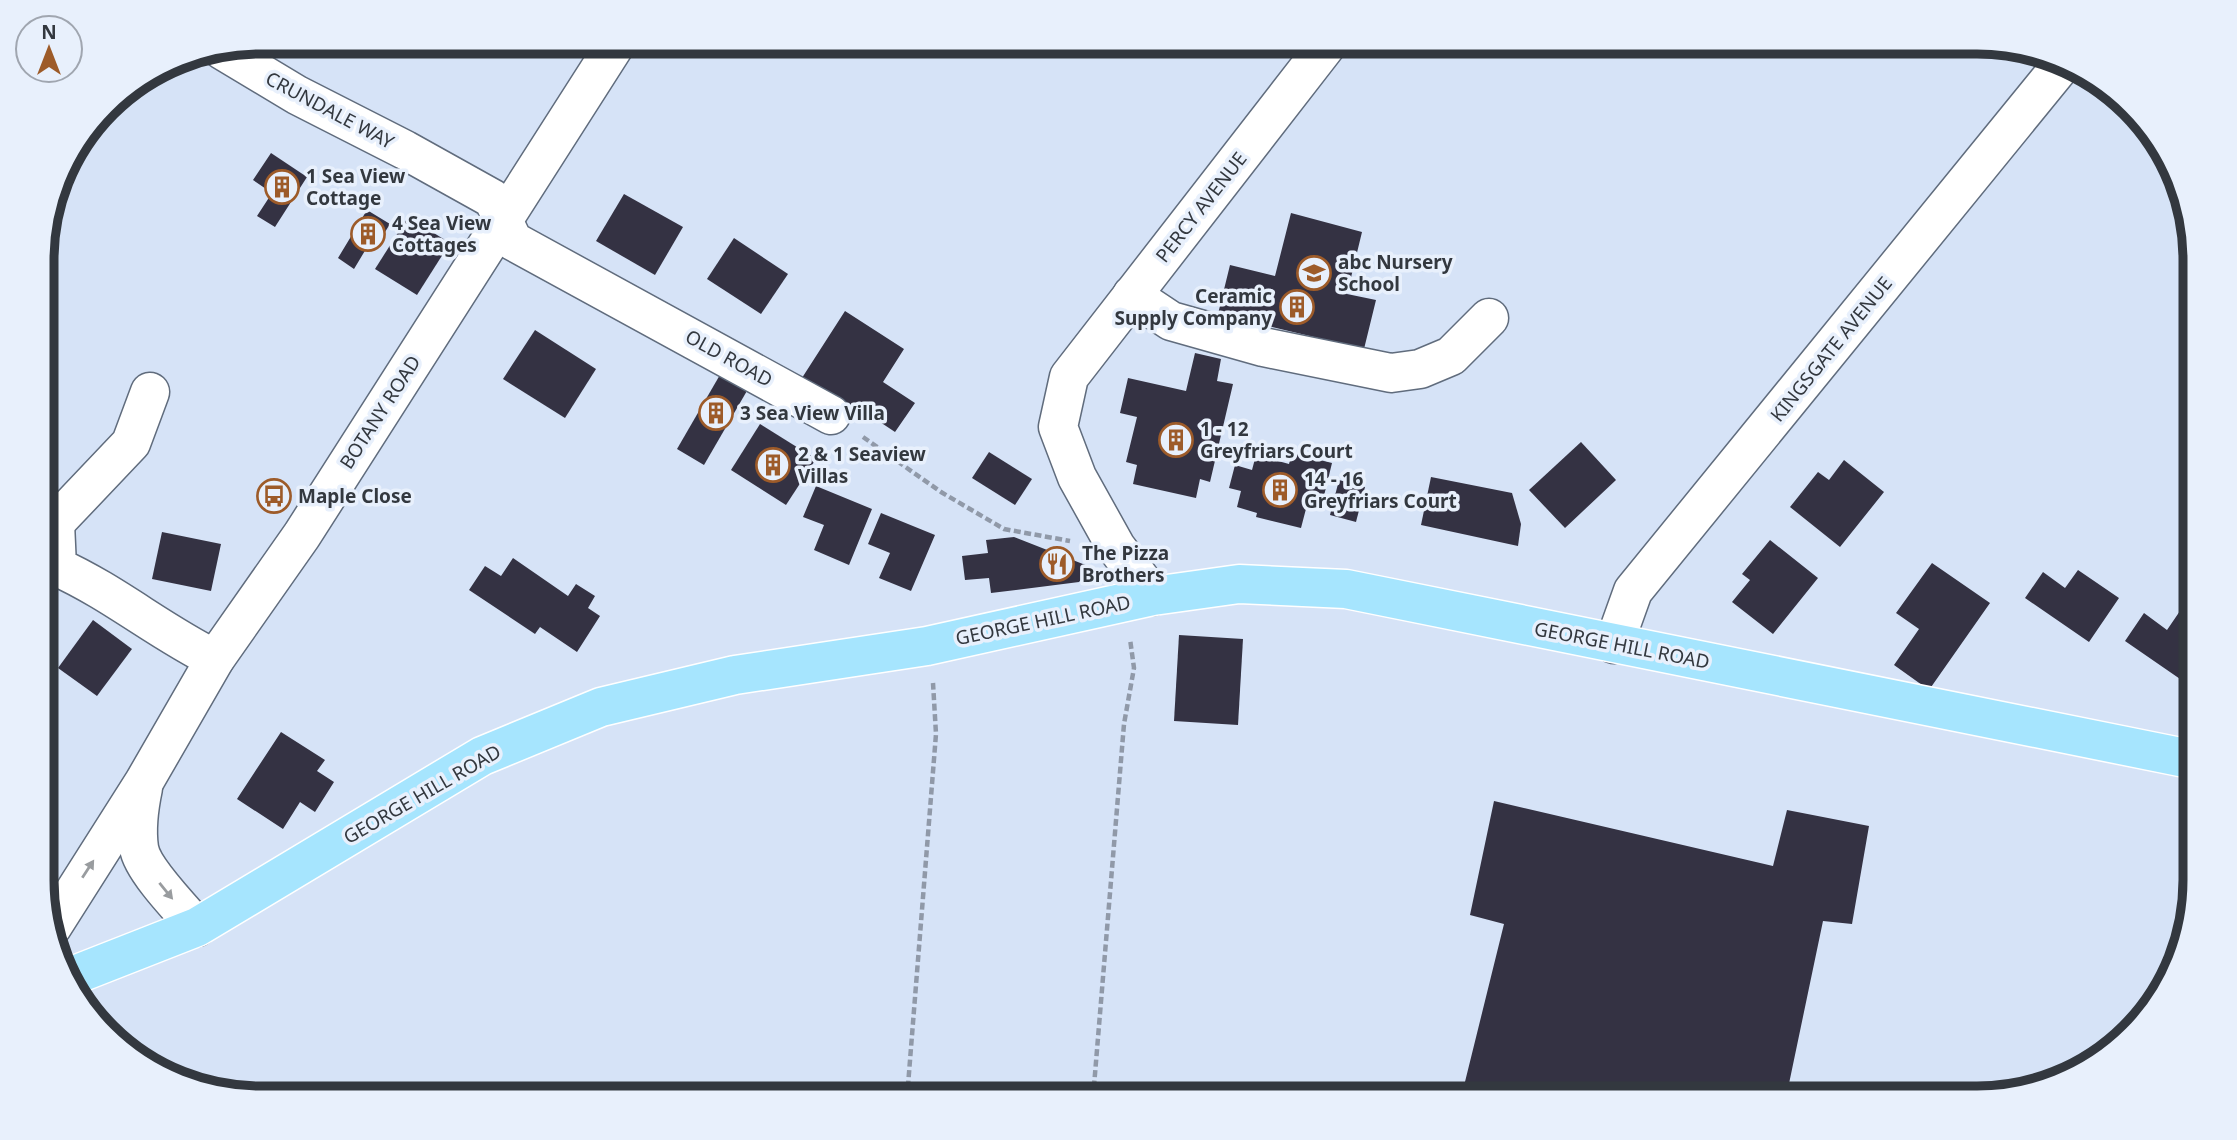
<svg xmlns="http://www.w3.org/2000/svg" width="2237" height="1140" viewBox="0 0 2237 1140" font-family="'Noto Sans',sans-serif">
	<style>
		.building { fill: #343243 }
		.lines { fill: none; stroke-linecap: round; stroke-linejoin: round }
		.minor-casing { stroke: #606c7d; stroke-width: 41 }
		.major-casing { stroke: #fff; stroke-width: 41 }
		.path { stroke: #9099a8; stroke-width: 4.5; stroke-dasharray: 7 3.5; stroke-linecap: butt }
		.minor { stroke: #fff; stroke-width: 38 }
		.major { stroke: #a6e5fe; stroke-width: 38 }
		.oneway { fill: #999c9f }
		.labels { text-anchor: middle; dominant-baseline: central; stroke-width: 7; stroke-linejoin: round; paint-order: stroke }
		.street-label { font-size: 19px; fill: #33383f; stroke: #e8f0fc }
		.poi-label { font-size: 19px; font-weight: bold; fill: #33383f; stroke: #e8f0fc; text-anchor: start }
		.rim { fill: none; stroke: #33383f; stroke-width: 9 }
	</style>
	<rect width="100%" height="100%" fill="#d6e3f7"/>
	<g class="building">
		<path d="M271,153L307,177L275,227L257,216L272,193L253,180Z"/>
		<path d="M624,194L683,227L655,275L596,241Z"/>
		<path d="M367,210L390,224L375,248L369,244L354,269L338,258Z"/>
		<path d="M1291,213L1362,232L1347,294L1376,300L1364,349L1218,314L1230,265L1275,276Z"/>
		<path d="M408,217L450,243L417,295L375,269Z"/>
		<path d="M734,238L788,274L761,314L707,279Z"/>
		<path d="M845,311L904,349L883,382L915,403L895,432L871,416L866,423L800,381Z"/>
		<path d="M535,330L596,369L565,418L503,379Z"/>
		<path d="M1195,353L1221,359L1217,381L1233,384L1210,482L1200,479L1196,498L1133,484L1137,465L1126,462L1137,417L1120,413L1128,378L1186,391Z"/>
		<path d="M728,361L755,377L704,465L677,449Z"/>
		<path d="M760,424L816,459L786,505L731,470Z"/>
		<path d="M1581,442L1616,480L1565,528L1529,490Z"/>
		<path d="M989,452L1032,479L1015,505L972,478Z"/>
		<path d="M1292,453L1332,463L1321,508L1307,505L1301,528L1256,517L1257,513L1237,507L1241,491L1229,488L1235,465L1252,470L1256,455L1289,464Z"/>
		<path d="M1844,460L1884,492L1840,547L1790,507L1818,472L1829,480Z"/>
		<path d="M1431,477L1512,493L1521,524L1518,546L1421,525Z"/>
		<path d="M1339,480L1365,487L1356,522L1330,515Z"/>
		<path d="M816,486L872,509L849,565L814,550L824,525L803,517Z"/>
		<path d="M881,513L935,535L911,591L879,578L890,553L868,544Z"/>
		<path d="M162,532L221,544L211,591L152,579Z"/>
		<path d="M1014,537L1088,566L1087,573L1079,582L991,593L989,578L965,580L962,556L988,553L986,540Z"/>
		<path d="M1770,540L1818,578L1773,634L1732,602L1750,580L1742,574Z"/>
		<path d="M513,558L568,596L576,584L595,596L588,608L600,616L577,652L540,627L535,634L469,590L485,566L501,576Z"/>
		<path d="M1932,563L1990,603L1929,690L1894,665L1919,629L1896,613Z"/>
		<path d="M2078,570L2119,598L2089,642L2025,598L2043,572L2065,588Z"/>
		<path d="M2182,608L2194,617V665L2183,681L2125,641L2144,613L2167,630Z"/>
		<path d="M93,620L132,649L97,696L58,668Z"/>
		<path d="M1179,635L1243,639L1238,725L1174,721Z"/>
		<path d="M281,732L325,760L317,771L334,782L315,812L300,802L283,829L237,799Z"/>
		<path d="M1494,801L1773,866L1787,810L1869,826L1852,924L1823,921L1786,1098H1461L1504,924L1470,915Z"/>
	</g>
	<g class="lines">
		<g class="minor-casing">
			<g id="minor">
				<path d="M222,50L297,95L405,150L493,199L513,241L831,415"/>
				<path d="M1132,295L1171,321L1263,347L1391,373L1420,369L1451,356L1489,318"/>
				<path d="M43,511L55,523L57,567C113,592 160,632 215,659"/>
				<path d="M55,523L131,443L150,392"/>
				<path d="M1153,596L1116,547L1077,477L1058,427L1069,377L1329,42"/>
				<path d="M1614,644L1633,591L2064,62"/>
				<path d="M143,788C139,807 136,827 139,848C142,869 182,910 197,927"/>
				<path d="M52,927L144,782L215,659L302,535L617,42"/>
			</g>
		</g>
		<g class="major-casing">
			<path id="major" d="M72,976L197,927L482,756L601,707L735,675L927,646L1153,596L1239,584L1346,589L2195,760"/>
		</g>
		<g class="path">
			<path d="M863,437L941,492L1004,529L1070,541"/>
			<path d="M907,1098L936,734L933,683"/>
			<path d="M1093,1098L1124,724L1134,668L1130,639"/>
		</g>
		<use href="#minor" class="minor"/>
		<use href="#major" class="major"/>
	</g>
	<defs><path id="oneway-solid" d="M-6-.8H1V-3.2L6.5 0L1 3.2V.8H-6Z" transform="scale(1.75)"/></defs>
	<g class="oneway">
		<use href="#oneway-solid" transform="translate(88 869) rotate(-57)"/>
		<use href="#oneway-solid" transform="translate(166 891) rotate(51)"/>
	</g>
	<defs>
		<g id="building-ring" transform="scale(1.75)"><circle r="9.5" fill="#e8f0fc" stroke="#9d5b29" stroke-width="1.5"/><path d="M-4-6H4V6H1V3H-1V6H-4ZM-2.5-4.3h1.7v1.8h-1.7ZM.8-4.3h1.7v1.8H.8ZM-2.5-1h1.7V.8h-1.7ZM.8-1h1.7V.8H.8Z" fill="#9d5b29"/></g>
		<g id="school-ring" transform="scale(1.75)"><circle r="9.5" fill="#e8f0fc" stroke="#9d5b29" stroke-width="1.5"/><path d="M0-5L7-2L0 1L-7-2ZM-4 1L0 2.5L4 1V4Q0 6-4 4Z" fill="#9d5b29"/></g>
		<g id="bus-ring" transform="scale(1.75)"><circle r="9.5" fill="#e8f0fc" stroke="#9d5b29" stroke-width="1.5"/><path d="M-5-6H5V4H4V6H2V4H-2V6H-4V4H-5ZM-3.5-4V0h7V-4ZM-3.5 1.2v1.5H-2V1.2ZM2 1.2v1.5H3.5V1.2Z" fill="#9d5b29"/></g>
		<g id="restaurant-ring" transform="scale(1.75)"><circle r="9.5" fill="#e8f0fc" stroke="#9d5b29" stroke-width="1.5"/><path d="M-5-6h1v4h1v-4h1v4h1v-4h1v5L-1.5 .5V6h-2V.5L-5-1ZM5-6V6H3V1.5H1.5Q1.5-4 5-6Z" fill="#9d5b29"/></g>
	</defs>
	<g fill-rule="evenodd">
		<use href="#building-ring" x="282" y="187"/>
		<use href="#building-ring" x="368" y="234"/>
		<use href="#school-ring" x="1314" y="273"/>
		<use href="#building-ring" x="1297" y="307"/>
		<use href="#building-ring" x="716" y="413"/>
		<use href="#building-ring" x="1176" y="440"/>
		<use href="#building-ring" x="773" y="465"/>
		<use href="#building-ring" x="1280" y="490"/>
		<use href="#bus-ring" x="274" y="496"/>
		<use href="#restaurant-ring" x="1057" y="564"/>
	</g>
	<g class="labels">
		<g class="street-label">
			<text transform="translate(330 110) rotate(28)">CRUNDALE WAY</text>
			<text transform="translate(1201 207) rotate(-52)">PERCY AVENUE</text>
			<text transform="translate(1831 349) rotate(-51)">KINGSGATE AVENUE</text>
			<text transform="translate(729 358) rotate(29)">OLD ROAD</text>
			<text transform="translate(380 412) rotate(-57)">BOTANY ROAD</text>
			<text transform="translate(1043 620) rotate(-12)">GEORGE HILL ROAD</text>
			<text transform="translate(1622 645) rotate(11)">GEORGE HILL ROAD</text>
			<text transform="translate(422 794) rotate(-30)">GEORGE HILL ROAD</text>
		</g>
		<g class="poi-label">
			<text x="306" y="176">1 Sea View<tspan x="306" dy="22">Cottage</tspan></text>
			<text x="392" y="223">4 Sea View<tspan x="392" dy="22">Cottages</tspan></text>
			<text x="1338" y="262">abc Nursery<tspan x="1338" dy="22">School</tspan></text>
			<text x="1272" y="296" text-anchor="end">Ceramic<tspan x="1272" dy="22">Supply Company</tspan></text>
			<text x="740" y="413">3 Sea View Villa</text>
			<text x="1200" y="429">1 - 12<tspan x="1200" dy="22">Greyfriars Court</tspan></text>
			<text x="798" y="454">2 &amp; 1 Seaview<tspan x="798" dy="22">Villas</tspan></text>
			<text x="1304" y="479">14 - 16<tspan x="1304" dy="22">Greyfriars Court</tspan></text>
			<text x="298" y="496">Maple Close</text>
			<text x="1082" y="553">The Pizza<tspan x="1082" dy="22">Brothers</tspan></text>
		</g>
	</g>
	<path d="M0 0H2237V1140H0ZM260 54H1977A206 206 0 0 1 2183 260V880A206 206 0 0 1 1977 1086H260A206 206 0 0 1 54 880V260A206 206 0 0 1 260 54Z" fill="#e8f0fc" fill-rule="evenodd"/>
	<path class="rim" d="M260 54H1977A206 206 0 0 1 2183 260V880A206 206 0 0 1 1977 1086H260A206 206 0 0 1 54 880V260A206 206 0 0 1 260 54Z"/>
	<g transform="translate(49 49)"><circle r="33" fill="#e8f0fc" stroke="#a0a6b0" stroke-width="2"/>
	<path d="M0-5L12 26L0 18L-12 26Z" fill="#9d5b29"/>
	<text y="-10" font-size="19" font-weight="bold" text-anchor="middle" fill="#33383f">N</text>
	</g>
</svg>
